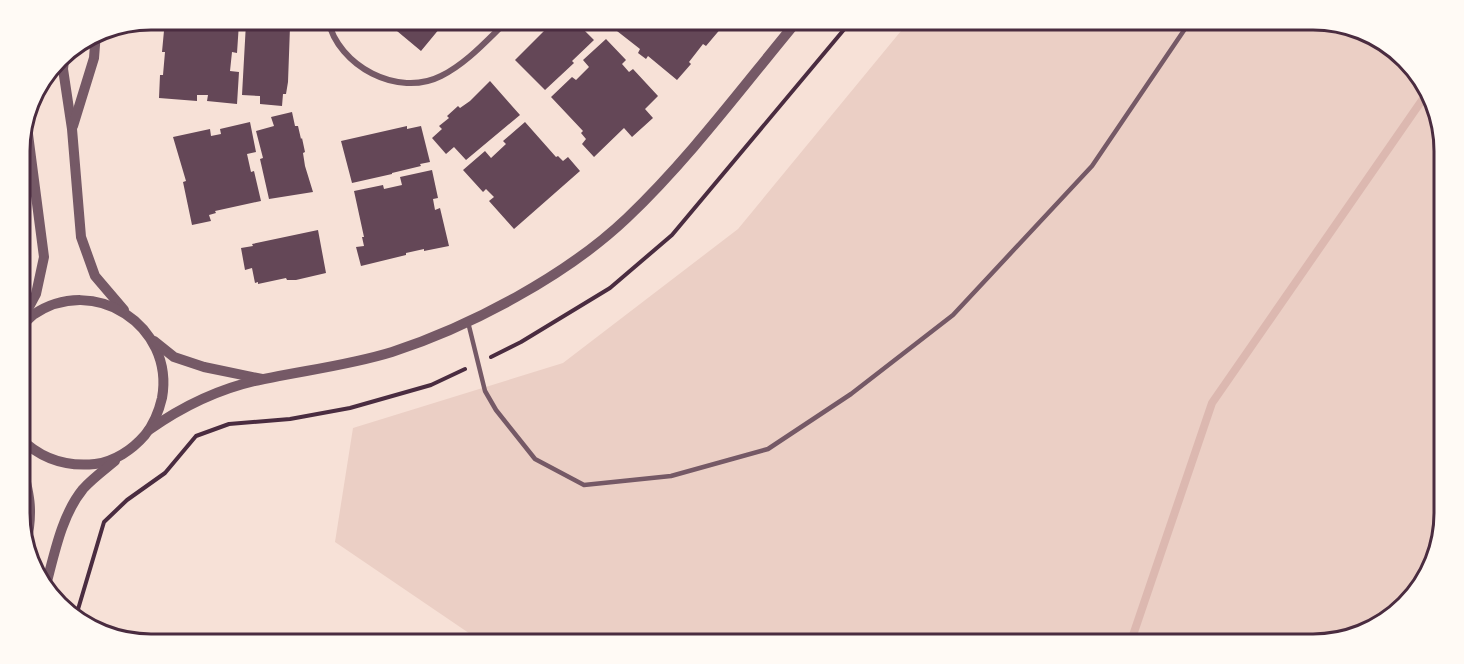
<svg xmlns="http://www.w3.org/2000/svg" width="1464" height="664" viewBox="0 0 1464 664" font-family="'PT Serif',serif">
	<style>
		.green { fill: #ebcfc5 }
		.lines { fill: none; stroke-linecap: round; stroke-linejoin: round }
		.stream { stroke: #dcb8b0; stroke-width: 8 }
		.building { fill: #644757 }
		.path { stroke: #4a2c40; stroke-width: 4 }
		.service { stroke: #755966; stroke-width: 4.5 }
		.minor { stroke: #755966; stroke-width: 6 }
		.tertiary { stroke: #755966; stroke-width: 10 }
		.rim { fill: none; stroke: #4a2c40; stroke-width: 3 }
	</style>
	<rect width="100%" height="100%" fill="#f7e1d7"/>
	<path class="green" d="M910,20H1313L1364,30L1417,71L1443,133L1444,514L1434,564L1386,622L1321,644H485L335,542L353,428L563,363L738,229Z"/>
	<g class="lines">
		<path class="stream" d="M1130,644L1212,403L1427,93"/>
	</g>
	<g class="building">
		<path d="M165,20L239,23L237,53L232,52L230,71L239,72L237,104L207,101L208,95H197V101L159,98L160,75H163L165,52H162Z"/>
		<path d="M379,20H441L436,25L440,28L421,51L385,21L383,23Z"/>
		<path d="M555,20H587L590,22L583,29L594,40L572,61L574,63L545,90L515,60Z"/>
		<path d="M627,20H728L706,46L703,44L689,62L691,64L677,80L648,56L646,59L638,53L640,49L617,31Z"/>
		<path d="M246,23L290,27L288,82L286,94H283L282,106L260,104V96L242,95Z"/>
		<path d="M606,39L626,60L622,64L629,72L633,69L658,96L645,109L653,118L632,137L624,128L594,157L582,144L586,139L581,133L583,131L551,97L572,77L576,80L589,67L583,60Z"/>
		<path d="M490,81L520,115L466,160L454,147L446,154L432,138L442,129L439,126L449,118L447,116L458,106L460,108L470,101Z"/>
		<path d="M292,112L295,126H298L301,139L302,138L305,152L303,153L305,166L313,192L269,199L260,159L263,158L256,131L274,126L271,117Z"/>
		<path d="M250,122L256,152L247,154L251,172L254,171L261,201L215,211L216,213L209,215L211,221L192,225L183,182L186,181L173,137L210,129L211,136L221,134L220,129Z"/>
		<path d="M525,122L556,157L558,156L563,161L568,157L580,171L514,229L489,201L494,197L486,189L483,192L463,170L485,151L491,158L506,144L503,141Z"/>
		<path d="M407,126V129L421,126L430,162L420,164L421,166L392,173V174L352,183L341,141Z"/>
		<path d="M432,170L438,198L433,199L435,210L440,208L449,246L424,251V249L406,253V255L361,266L356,247L364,246L362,237H364L354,191L383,185L384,189L402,185L400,177Z"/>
		<path d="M318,230L326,273L296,280H287L286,278L258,284V282L255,283L252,268L245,270L241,248L253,246L252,244Z"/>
	</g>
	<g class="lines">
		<g class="path">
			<path d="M491,357L521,342L610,288L672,235L852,20"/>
			<path d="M76,616L104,522L127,500L165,473L196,436L229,424L290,419L350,408L431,385L465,369"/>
		</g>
		<path class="service" d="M468,322L485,391L496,410L535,459L584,485L671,476L768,449L851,394L953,315L1092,166L1191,20"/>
		<path class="minor" d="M328,20C338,66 398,98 441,76C467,63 487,40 508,20"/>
		<g class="tertiary">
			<path d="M65,52L63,69L72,129L81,237L95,276L124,310"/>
			<path d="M73,126L94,58L96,32"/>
			<path d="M21,322L36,294L44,257L26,119"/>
			<path d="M20,328C24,324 29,318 33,315C94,273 175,326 162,398C159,411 153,425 145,435C132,450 114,462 95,464C66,467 41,459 20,438"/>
			<path d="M154,341L174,357L204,367L262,379"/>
			<path d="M149,430C183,406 223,387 264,379C307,370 350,365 392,352C471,326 566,276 627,218C690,158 743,86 798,20"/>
			<path d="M21,461C29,494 34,509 26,544"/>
			<path d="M45,589C54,556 61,516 83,489C92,479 104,470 115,461"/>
		</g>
	</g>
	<path d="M0 0H1464V664H0ZM151 30H1313A121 121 0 0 1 1434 151V513A121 121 0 0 1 1313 634H151A121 121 0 0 1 30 513V151A121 121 0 0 1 151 30Z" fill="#fffaf5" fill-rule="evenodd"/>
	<path class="rim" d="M151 30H1313A121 121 0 0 1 1434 151V513A121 121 0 0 1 1313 634H151A121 121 0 0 1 30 513V151A121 121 0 0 1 151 30Z"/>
</svg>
